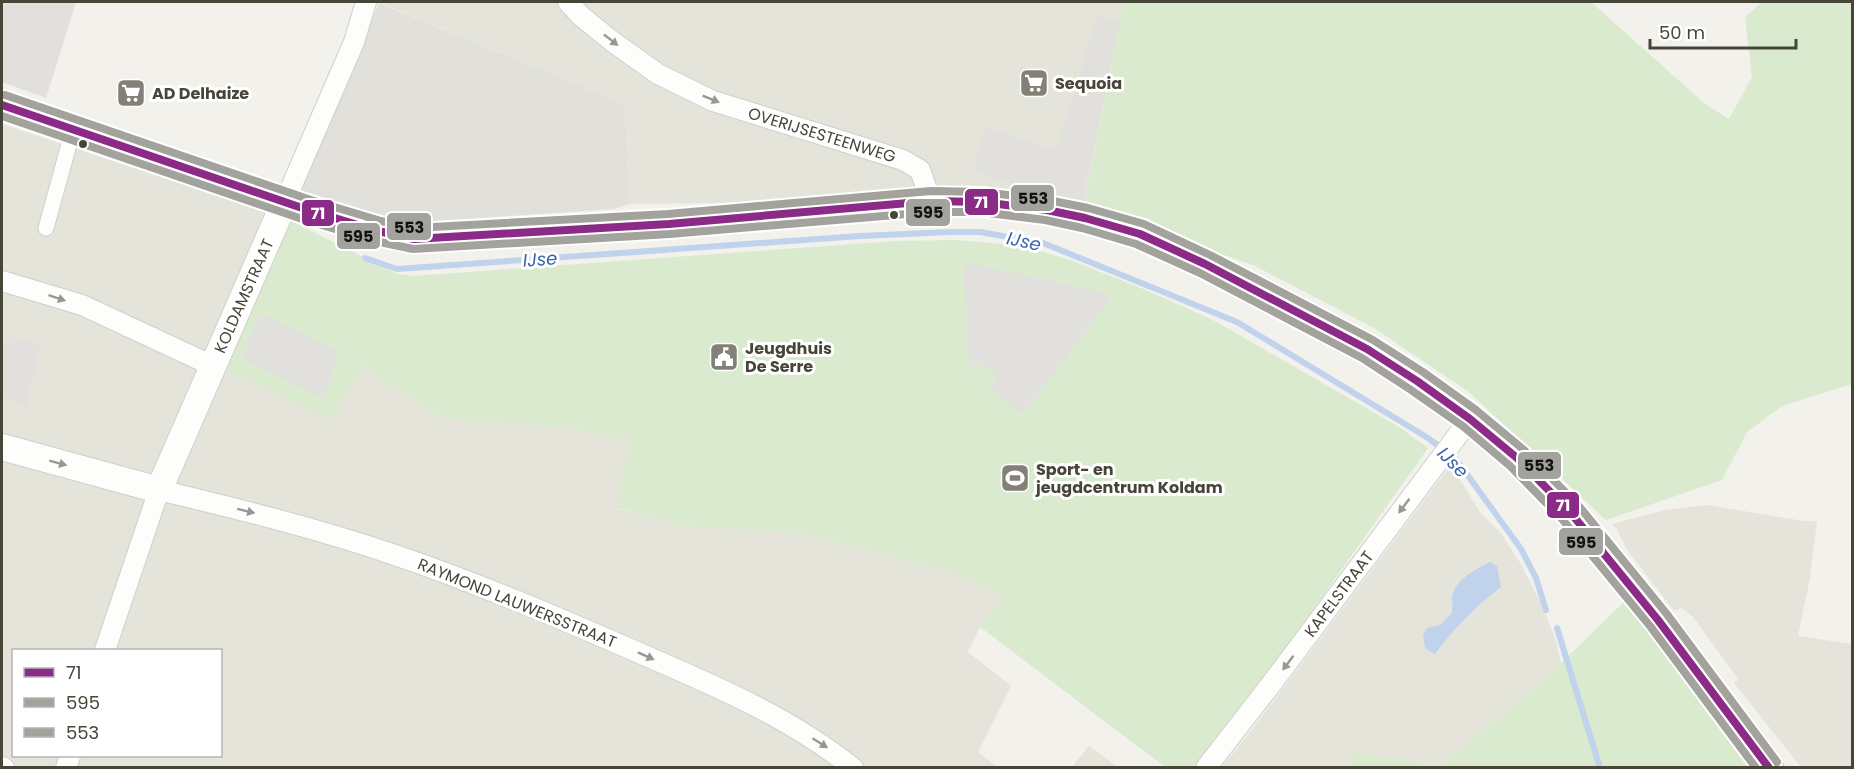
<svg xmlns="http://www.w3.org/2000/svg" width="1854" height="769" viewBox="0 0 1854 769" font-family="Poppins,sans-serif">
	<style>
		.residential { fill: #e5e4da; fill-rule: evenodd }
		.industrial { fill: #e1e0da }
		.green { fill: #daeace }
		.parking { fill: #e1e0dc }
		.water { fill: #c0d2ec }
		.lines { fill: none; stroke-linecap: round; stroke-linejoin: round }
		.stream { stroke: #c0d2ec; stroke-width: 6 }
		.pedestrian-casing { stroke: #d0cfca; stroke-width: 17 }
		.minor-casing { stroke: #d0cfca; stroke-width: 22 }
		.tertiary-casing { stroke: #d0cfca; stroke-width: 28 }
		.secondary-casing { stroke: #d0cfc4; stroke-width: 31 }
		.pedestrian { stroke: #fdfdfc; stroke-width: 15 }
		.minor { stroke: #fdfdfc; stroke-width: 20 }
		.tertiary { stroke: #fdfdfc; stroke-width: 26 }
		.secondary { stroke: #f6f6f0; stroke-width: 28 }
		.bus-1-casing { stroke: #fff; stroke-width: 12 }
		.bus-2-casing { stroke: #fff; stroke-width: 12 }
		.bus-3-casing { stroke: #fff; stroke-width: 12 }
		.bus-1 { stroke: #8c2b87; stroke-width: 8 }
		.bus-2 { stroke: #a3a29c; stroke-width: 8 }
		.bus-3 { stroke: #a3a29c; stroke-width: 8 }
		.oneway { fill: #999790 }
		.bus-dot { fill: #474438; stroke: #fff; stroke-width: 2 }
		.labels { text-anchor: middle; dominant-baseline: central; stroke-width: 6; stroke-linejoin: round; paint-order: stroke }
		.poi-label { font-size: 16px; font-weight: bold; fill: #474438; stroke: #fff; text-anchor: start }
		.street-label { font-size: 16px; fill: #474438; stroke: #fff }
		.water-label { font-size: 18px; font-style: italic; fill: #3964ac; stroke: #fff }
		.line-badge { stroke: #fff; stroke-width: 2 }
		.badge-label { font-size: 16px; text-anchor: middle; font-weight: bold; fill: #fff }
		.pale-badge-label { font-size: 16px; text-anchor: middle; font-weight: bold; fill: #111 }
	</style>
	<rect width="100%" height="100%" fill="#f2f1ec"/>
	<g class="residential">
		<path d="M378,2H1124L1085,205L819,202L629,204L625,104Z"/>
		<path d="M2,124L287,219L264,285L221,368L364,363L383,381L449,420L511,422L590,432L629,440L619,509L649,517L672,520L671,525L800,533L953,573L1003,597L980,627L968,652L1011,686L978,752L998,767L2,768ZM14,650H220V756H14Z"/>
		<path d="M1453,462L1460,480L1480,512L1500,532L1521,564L1545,612L1556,641L1561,664L1545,679L1441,766L1356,752L1343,767L1221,768L1254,727Z"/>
		<path d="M1707,505L1804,521H1817L1810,578L1798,636L1852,644V767H1801L1734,683L1738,679L1693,617L1682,608L1674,611L1626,548L1617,529L1612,524L1665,510Z"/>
		<path d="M1089,746L1118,767H1072Z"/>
	</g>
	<path class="industrial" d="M379,3L625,104L629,204L614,209L421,222L370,216L299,193Z"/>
	<g class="green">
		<path d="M1124,2H1591L1704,103L1729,119L1752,77L1745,17L1762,2H1852V384L1782,406L1747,432L1722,480L1606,520L1469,392L1374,328L1255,266L1085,205Z"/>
		<path d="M287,219L397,274L413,276L895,241L956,240L1024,246L1070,260L1141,288L1213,320L1399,427L1428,448L1273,666L1194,767H1165L980,627L1003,597L953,573L800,533L670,525L671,520L649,517L618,508L629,440L590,432L511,422L449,420L383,381L364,363L331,420L221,368L264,285Z"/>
		<path d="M1626,600L1748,767L1343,768L1355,752L1441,766L1545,679Z"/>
	</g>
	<g class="parking">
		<path d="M2,2H76L46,98L2,82Z"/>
		<path d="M1097,16L1120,23L1081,205L973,171L986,127L1057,150Z"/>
		<path d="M963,262L1102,292L1110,299L1031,404L1030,403L1021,414L989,390L997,378L977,362L970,370Z"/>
		<path d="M260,313L339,351L324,399L242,359Z"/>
		<path d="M10,336L40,346L26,406L2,398V346L8,343Z"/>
	</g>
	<path class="water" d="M1490,562L1497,566L1501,587C1476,606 1454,628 1435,654L1425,648L1423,635L1427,628L1440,625L1452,613C1453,608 1452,603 1452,598C1454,580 1476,569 1490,562Z"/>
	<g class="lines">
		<g class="stream">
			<path d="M365,258L397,269L860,236L950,232H980L1043,243L1237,322L1428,438L1456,459L1521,549L1536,578L1546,610"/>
			<path d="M1557,628L1600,768"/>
		</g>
		<g class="pedestrian-casing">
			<path id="pedestrian" d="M46,228L73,130"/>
		</g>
		<g class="minor-casing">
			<g id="minor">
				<path d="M568,2L581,16L613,42L658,74L713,101L903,160L920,170L931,201"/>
				<path d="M285,201L354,42L366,2"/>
				<path d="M2,281L82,305L213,366"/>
				<path d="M105,650L159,490C238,509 316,528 392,554C475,582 557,617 637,652C713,685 788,716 853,768"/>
				<path d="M2,767L4,768"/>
				<path d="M66,768L70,756"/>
				<path d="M1206,768L1272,683L1470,419"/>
			</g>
		</g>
		<g class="tertiary-casing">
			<path id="tertiary" d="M2,447L159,490L285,201"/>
		</g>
		<g class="secondary-casing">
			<path id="secondary" d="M2,105L308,210L378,231L414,239L669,224L931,201L982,202L1047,210L1085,218L1140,234L1205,264L1367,349L1417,381L1470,419L1517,458L1570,512L1658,620L1769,768"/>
		</g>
		<use href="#pedestrian" class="pedestrian"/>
		<use href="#minor" class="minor"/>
		<use href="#tertiary" class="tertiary"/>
		<use href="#secondary" class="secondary"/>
		<g class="bus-1-casing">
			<path id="bus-1" d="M2,105L308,210L378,231L414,239L669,224L931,201L982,202L1047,210L1085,218L1140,234L1205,264L1367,349L1417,381L1470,419L1517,458L1570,512L1658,620L1769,768"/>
		</g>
		<g class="bus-2-casing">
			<path id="bus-2" d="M2,116L305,220L375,241L413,249L670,234L931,212H981L1045,220L1082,228L1136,244L1200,273L1362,358L1411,390L1464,427L1510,466L1562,519L1650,626L1756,768"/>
		</g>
		<g class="bus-3-casing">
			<path id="bus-3" d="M5,95L311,200L381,221L415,228L668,214L931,191L983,192L1048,200L1088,208L1144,224L1210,255L1373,340L1423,372L1476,410L1524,450L1578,505L1666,613L1777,762"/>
		</g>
		<use href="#bus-1" class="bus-1"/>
		<use href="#bus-2" class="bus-2"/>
		<use href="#bus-3" class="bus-3"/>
	</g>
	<defs><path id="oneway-solid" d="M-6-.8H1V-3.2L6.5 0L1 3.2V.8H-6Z" transform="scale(1.5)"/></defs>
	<g class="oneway">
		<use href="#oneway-solid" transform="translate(611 40) rotate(38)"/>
		<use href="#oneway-solid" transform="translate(711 99) rotate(22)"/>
		<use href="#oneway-solid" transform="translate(57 298) rotate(18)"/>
		<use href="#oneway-solid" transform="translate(58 463) rotate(15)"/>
		<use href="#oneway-solid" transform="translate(1404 506) rotate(127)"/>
		<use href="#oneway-solid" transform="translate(246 511) rotate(14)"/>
		<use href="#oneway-solid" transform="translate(646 656) rotate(24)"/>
		<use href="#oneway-solid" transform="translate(1288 663) rotate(127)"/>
		<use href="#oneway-solid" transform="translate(820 743) rotate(32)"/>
	</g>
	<defs>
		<g id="supermarket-square" transform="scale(1.5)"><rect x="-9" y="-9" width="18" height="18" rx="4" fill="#838177" stroke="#fff"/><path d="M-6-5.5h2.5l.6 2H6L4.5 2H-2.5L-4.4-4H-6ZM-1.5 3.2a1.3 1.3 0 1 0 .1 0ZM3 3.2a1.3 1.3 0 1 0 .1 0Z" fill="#fff"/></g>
		<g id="civic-square" transform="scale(1.5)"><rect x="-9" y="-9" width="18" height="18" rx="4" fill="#838177" stroke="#fff"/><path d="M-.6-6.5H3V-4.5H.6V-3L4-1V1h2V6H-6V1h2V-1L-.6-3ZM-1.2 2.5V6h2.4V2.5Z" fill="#fff"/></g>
		<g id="stadium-square" transform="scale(1.5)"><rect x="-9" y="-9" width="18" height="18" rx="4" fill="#838177" stroke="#fff"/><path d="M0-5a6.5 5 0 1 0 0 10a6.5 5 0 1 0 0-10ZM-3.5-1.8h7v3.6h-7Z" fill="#fff"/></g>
	</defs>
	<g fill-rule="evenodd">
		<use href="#supermarket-square" x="1034" y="83"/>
		<use href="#supermarket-square" x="131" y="93"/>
		<use href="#civic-square" x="724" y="357"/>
		<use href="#stadium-square" x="1015" y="478"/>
	</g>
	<g class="bus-dot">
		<circle cx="83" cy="144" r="5"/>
		<circle cx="894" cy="215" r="5"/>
	</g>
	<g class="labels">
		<g class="poi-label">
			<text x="1055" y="83">Sequoia</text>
			<text x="152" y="93">AD Delhaize</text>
			<text x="745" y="348">Jeugdhuis<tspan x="745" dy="18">De Serre</tspan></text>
			<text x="1036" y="469">Sport- en<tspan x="1036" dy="18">jeugdcentrum Koldam</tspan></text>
		</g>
		<g class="street-label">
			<text transform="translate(822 135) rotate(17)">OVERIJSESTEENWEG</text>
			<text transform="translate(244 296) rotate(-66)">KOLDAMSTRAAT</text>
			<text transform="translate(1339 594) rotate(-53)">KAPELSTRAAT</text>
			<text transform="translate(517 603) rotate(22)">RAYMOND LAUWERSSTRAAT</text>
		</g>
		<g class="water-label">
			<text transform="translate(1024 241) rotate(12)">IJse</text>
			<text transform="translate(540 259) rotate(-4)">IJse</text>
			<text transform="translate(1453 462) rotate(45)">IJse</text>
		</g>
	</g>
	<g class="line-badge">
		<rect x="1010" y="184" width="45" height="28" rx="6" fill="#a3a29c"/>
		<rect x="964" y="188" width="35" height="28" rx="6" fill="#8c2b87"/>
		<rect x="905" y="198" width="46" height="29" rx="6" fill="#a3a29c"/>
		<rect x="301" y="199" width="34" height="28" rx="6" fill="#8c2b87"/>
		<rect x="386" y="212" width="46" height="29" rx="6" fill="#a3a29c"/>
		<rect x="336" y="222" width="45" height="28" rx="6" fill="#a3a29c"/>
		<rect x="1517" y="451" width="45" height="29" rx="6" fill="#a3a29c"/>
		<rect x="1546" y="491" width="34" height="28" rx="6" fill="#8c2b87"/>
		<rect x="1558" y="527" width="46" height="29" rx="6" fill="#a3a29c"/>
	</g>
	<g class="badge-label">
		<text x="981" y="208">71</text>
		<text x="318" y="219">71</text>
		<text x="1563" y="511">71</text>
	</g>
	<g class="pale-badge-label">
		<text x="1033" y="204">553</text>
		<text x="928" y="218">595</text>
		<text x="409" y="233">553</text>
		<text x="358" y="242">595</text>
		<text x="1539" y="471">553</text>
		<text x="1581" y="548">595</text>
	</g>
	<rect width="1854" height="769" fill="none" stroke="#474438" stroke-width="6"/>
	<rect x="12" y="649" width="210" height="108" fill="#ffffff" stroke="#b5b4af" stroke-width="1.5"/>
	<rect x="24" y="668" width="30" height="9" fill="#8c2b87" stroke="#b5b4af" stroke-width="1.5"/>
	<text x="66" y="679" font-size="18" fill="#474438">71</text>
	<rect x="24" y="698" width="30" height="9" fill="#a3a29c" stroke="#b5b4af" stroke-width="1.5"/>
	<text x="66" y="709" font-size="18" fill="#474438">595</text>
	<rect x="24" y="728" width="30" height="9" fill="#a3a29c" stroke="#b5b4af" stroke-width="1.5"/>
	<text x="66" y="739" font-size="18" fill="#474438">553</text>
	<path d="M1650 39v9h146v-9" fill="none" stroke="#474438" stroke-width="3"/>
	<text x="1659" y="39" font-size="18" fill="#474438" stroke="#ffffff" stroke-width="4.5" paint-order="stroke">50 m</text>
</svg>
